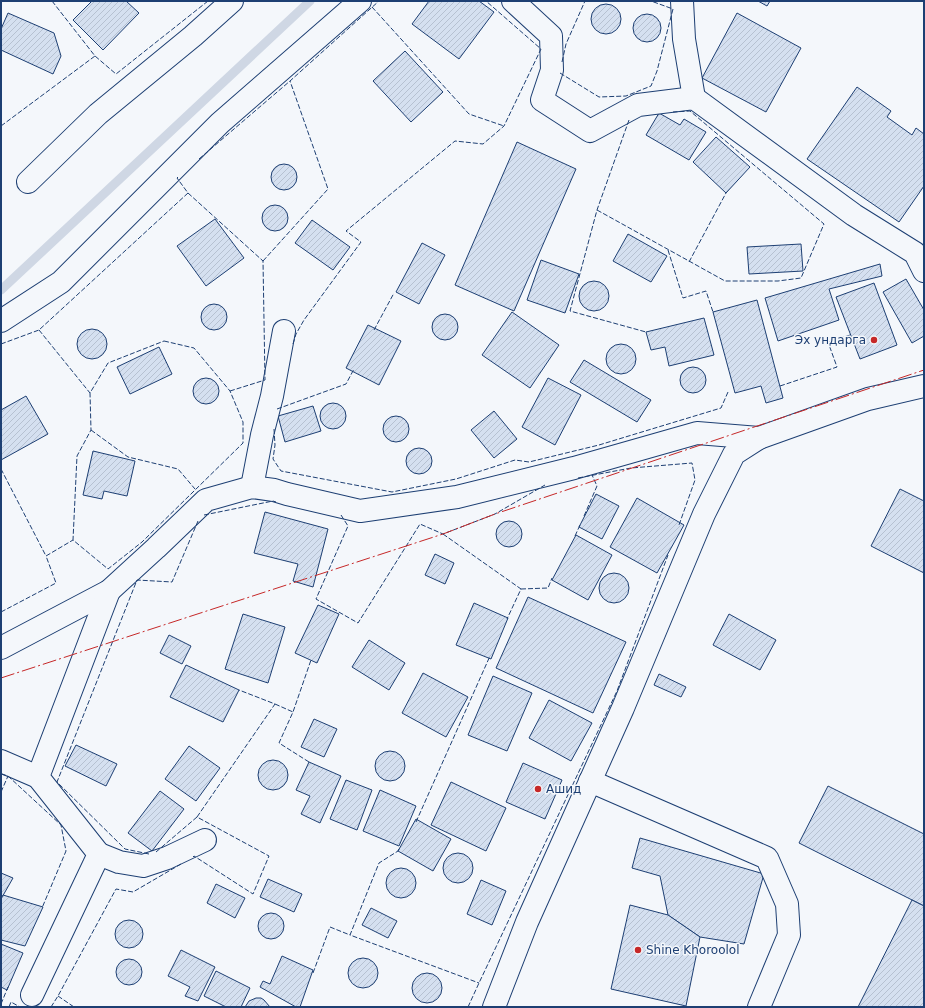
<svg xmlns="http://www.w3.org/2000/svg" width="925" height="1008" viewBox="0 0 925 1008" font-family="'DejaVu Sans',sans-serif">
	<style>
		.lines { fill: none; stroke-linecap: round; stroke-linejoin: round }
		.stream { stroke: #cfd7e4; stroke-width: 9 }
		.building { fill: url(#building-hatch); stroke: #1d3f73 }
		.minor-casing { stroke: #1d3f73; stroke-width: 24 }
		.minor { stroke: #f4f7fb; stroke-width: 22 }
		.fence { stroke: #1d3f73; stroke-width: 1; stroke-dasharray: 5 2; stroke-linecap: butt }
		.power { stroke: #c62828; stroke-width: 1; stroke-dasharray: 14 3 2 3; stroke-linecap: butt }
		.poi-dot { fill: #c62828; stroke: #f4f7fb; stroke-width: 1.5 }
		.labels { text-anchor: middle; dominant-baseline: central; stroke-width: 3; stroke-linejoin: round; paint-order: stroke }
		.poi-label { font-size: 12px; fill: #1d3f73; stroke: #f4f7fb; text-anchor: start }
	</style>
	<defs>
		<pattern id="building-hatch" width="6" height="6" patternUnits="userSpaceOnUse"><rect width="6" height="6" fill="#d5e0f0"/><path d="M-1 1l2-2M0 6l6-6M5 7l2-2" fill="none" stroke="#b6c1d1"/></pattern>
	</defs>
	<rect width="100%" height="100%" fill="#f4f7fb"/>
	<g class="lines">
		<path class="stream" d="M1,290L310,1"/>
	</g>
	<g class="building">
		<path d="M92,1H126L139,13L103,50L73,20Z"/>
		<path d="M429,1H479L494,12L459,59L412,24Z"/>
		<path d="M758,1H770L767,6Z"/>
		<circle cx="606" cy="19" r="15"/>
		<path d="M8,13L54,33L61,56L53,74L1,50V29Z"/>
		<path d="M737,13L801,48L766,112L702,78Z"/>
		<circle cx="647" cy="28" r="14"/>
		<path d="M405,51L443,92L411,122L373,81Z"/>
		<path d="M857,87L891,111L887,117L912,135L916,128L924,134V186L899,222L807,159Z"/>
		<path d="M659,113L680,125L684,119L706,132L689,160L646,135Z"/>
		<path d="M716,137L750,167L726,193L693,162Z"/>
		<path d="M517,142L576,169L514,311L455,285Z"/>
		<circle cx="284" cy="177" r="13"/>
		<circle cx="275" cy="218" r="13"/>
		<path d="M215,219L244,258L206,286L177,246Z"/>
		<path d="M312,220L350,247L333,270L295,243Z"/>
		<path d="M628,234L667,256L651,282L613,261Z"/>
		<path d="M422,243L445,255L419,304L396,292Z"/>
		<path d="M801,244L803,271L749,274L747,247Z"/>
		<path d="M541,260L579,274L565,313L527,300Z"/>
		<path d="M880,264L882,276L829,289L839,320L778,341L765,298Z"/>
		<path d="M906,279L924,310V336L912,343L883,292Z"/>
		<circle cx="594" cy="296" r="15"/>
		<path d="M874,283L897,345L860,359L836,297Z"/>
		<path d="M757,300L783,398L766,403L761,386L735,393L713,312Z"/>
		<circle cx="214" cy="317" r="13"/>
		<path d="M512,312L559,345L530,388L482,355Z"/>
		<circle cx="445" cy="327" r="13"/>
		<path d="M704,318L714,355L669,366L665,347L651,350L646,332Z"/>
		<path d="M368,325L401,341L379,385L346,368Z"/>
		<circle cx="92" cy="344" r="15"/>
		<circle cx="621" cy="359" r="15"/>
		<path d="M159,347L172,374L130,394L117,367Z"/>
		<path d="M584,360L651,400L637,422L570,382Z"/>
		<circle cx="693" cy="380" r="13"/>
		<path d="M548,378L581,395L555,445L522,427Z"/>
		<circle cx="206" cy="391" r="13"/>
		<path d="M26,396L48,434L1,460V410Z"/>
		<circle cx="333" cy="416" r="13"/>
		<path d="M313,406L321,431L285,442L278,416Z"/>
		<path d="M494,411L517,439L494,458L471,430Z"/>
		<circle cx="396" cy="429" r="13"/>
		<circle cx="419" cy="461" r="13"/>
		<path d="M93,451L135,461L127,496L104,491L102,499L83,495Z"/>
		<path d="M900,489L924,501V573L871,546Z"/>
		<path d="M596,494L619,506L602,539L579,527Z"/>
		<path d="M637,498L684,525L657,573L610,547Z"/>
		<path d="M265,512L328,529L313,587L293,581L298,564L254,553Z"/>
		<circle cx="509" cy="534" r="13"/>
		<path d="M576,535L612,555L588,600L552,580Z"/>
		<path d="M435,554L454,563L445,584L425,575Z"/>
		<circle cx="614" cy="588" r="15"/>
		<path d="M528,597L626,642L593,713L496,668Z"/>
		<path d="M474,603L508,618L491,659L456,645Z"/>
		<path d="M318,605L339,614L317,663L295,653Z"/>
		<path d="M243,614L285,627L268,683L225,669Z"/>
		<path d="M729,614L776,640L760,670L713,645Z"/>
		<path d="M169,635L191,646L182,664L160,653Z"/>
		<path d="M369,640L405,663L389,690L352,667Z"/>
		<path d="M186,665L239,690L223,722L170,697Z"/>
		<path d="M423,673L468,697L446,737L402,713Z"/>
		<path d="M659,674L686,687L681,697L654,685Z"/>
		<path d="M493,676L532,693L507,751L468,735Z"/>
		<path d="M549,700L592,723L571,761L529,738Z"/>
		<path d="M314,719L337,729L324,757L301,747Z"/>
		<path d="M76,745L117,764L106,786L65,766Z"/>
		<path d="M189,746L220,768L196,801L165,779Z"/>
		<circle cx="390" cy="766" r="15"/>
		<circle cx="273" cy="775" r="15"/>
		<path d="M309,762L341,776L320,823L301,814L310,796L296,790Z"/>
		<path d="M523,763L562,780L545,819L506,802Z"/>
		<path d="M346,780L372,790L357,830L330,819Z"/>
		<path d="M451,782L506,808L486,851L431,825Z"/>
		<path d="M828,786L924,834V906L799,843Z"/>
		<path d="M380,790L416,806L399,846L363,831Z"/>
		<path d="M160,791L184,809L152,851L128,833Z"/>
		<path d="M416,819L451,839L433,871L398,851Z"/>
		<path d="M640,838L764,874L744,944L700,937L668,915L660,876L632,868Z"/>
		<circle cx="458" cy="868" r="15"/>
		<circle cx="401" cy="883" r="15"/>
		<path d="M1,873L13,878L1,899Z"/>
		<path d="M268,879L302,894L294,912L260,897Z"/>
		<path d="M481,880L506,891L492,925L467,914Z"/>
		<path d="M216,884L245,898L235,918L207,903Z"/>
		<path d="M3,895L43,907L25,946L1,940V899Z"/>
		<path d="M912,900L924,906V1007H858Z"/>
		<path d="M630,905L668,915L700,937L686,1006L611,989Z"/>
		<path d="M371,908L397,921L388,938L362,925Z"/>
		<circle cx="271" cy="926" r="13"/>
		<circle cx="129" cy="934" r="14"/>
		<path d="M1,944L23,953L7,990L1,987Z"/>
		<path d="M181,950L215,967L198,1001L185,996L190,987L168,976Z"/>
		<path d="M282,956L313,970L300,1007H296L260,987L263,981L270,984Z"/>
		<circle cx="363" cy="973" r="15"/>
		<circle cx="129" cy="972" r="13"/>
		<path d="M216,971L250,988L241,1007H226L204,996Z"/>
		<circle cx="427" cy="988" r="15"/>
		<path d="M256,998H261L264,1000L270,1007H245L249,1001Z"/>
	</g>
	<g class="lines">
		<g class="minor-casing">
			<g id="minor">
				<path d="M513,1L551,36L552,70L542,100L590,131L638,105L694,98L854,215L915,253L924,271"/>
				<path d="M682,1L684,39L694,98"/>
				<path d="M28,182L98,114L193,36L232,1"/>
				<path d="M1,321L61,282L220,123L360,1"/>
				<path d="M252,487L262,435L272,396L284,331"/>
				<path d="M1,648L109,591L156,548L206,500L252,487L274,490L287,494L360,511L457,497L574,468L697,433L759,438"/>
				<path d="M1,761L38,777"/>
				<path d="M590,781L767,858L787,904L789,935L759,1007"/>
				<path d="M99,854L119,862L143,866L167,858L205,840"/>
				<path d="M32,995L99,854L38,777L109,591"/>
				<path d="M494,1007L527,922L623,708L704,514L734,454L759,438L868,399L924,386"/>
			</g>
		</g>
		<use href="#minor" class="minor"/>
		<g class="fence">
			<path d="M52,1L95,56L116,74L208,1"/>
			<path d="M372,7L469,114L504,126"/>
			<path d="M562,62L566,44L585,1"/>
			<path d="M560,73L599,97L626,96L651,86L657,71L673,9L651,1"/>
			<path d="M629,120L597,210L570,311L646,332"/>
			<path d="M1,126L95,56"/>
			<path d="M199,159L290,81L379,1"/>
			<path d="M188,193L263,261L265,380L230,391"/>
			<path d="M597,210L725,281H778L801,278L824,224L690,111L673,112"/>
			<path d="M668,250L683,298L706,291L713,312"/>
			<path d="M263,261L328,189L290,81"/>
			<path d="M689,262L726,193"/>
			<path d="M39,330L90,393"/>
			<path d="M374,330L394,293"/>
			<path d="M164,341L194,348L230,391L243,422V443L142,542L108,569L73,540L77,456L91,430L90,393L108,363Z"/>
			<path d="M1,344L39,330L188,193L177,178L178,177"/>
			<path d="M293,344L296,334L304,320L361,242L346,231L455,141L483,144L504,126L541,49L486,1"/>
			<path d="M780,386L837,367L828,342L850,335"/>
			<path d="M277,409L346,384L354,369"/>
			<path d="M274,429L275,445L273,459L281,471L392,492L456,479L515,460L529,462L599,445L721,408L728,392"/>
			<path d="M91,430L128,457L178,469L195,489"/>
			<path d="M1,469L46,556"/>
			<path d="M578,478L631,468L692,463L695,480L679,525"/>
			<path d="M204,515L273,501L276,502"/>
			<path d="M341,515L348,526L316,599L358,623L420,524L443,534L495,514L545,485"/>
			<path d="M584,516L597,486L592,475"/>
			<path d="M443,534L521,589L507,619"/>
			<path d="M575,536L580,525"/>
			<path d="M521,589L548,588L552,578"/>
			<path d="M1,612L56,583L46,556L73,540"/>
			<path d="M275,704L293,712"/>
			<path d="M309,762L279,743L293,712L311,660"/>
			<path d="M1,774L8,776L61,825L66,851L42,908"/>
			<path d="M1,792L8,776"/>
			<path d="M197,817L275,704L239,690"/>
			<path d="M416,822L490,656"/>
			<path d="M399,849L398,851L379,863L350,935L479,983"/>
			<path d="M156,852L197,817L269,856L253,894L194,856L193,857"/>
			<path d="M149,854L125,849L57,782L137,580L172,582L198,521"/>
			<path d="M313,973L330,927L350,935"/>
			<path d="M58,996L74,1007"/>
			<path d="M1,1004L8,987"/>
			<path d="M9,1007L11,1002L20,1007"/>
			<path d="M51,1007L58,996L116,889L133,892L181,864"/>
			<path d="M468,1007L479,983L617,691L668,555"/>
		</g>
		<path class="power" d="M1,678L443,534L495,514L924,370"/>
	</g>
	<g class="poi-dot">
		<circle cx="874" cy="340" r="4"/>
		<circle cx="538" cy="789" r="4"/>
		<circle cx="638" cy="950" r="4"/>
	</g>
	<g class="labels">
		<g class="poi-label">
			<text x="866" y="340" text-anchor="end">Эх ундарга</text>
			<text x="546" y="789">Ашид</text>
			<text x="646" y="950">Shine Khoroolol</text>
		</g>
	</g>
	<rect width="925" height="1008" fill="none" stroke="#1d3f73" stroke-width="4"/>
</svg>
